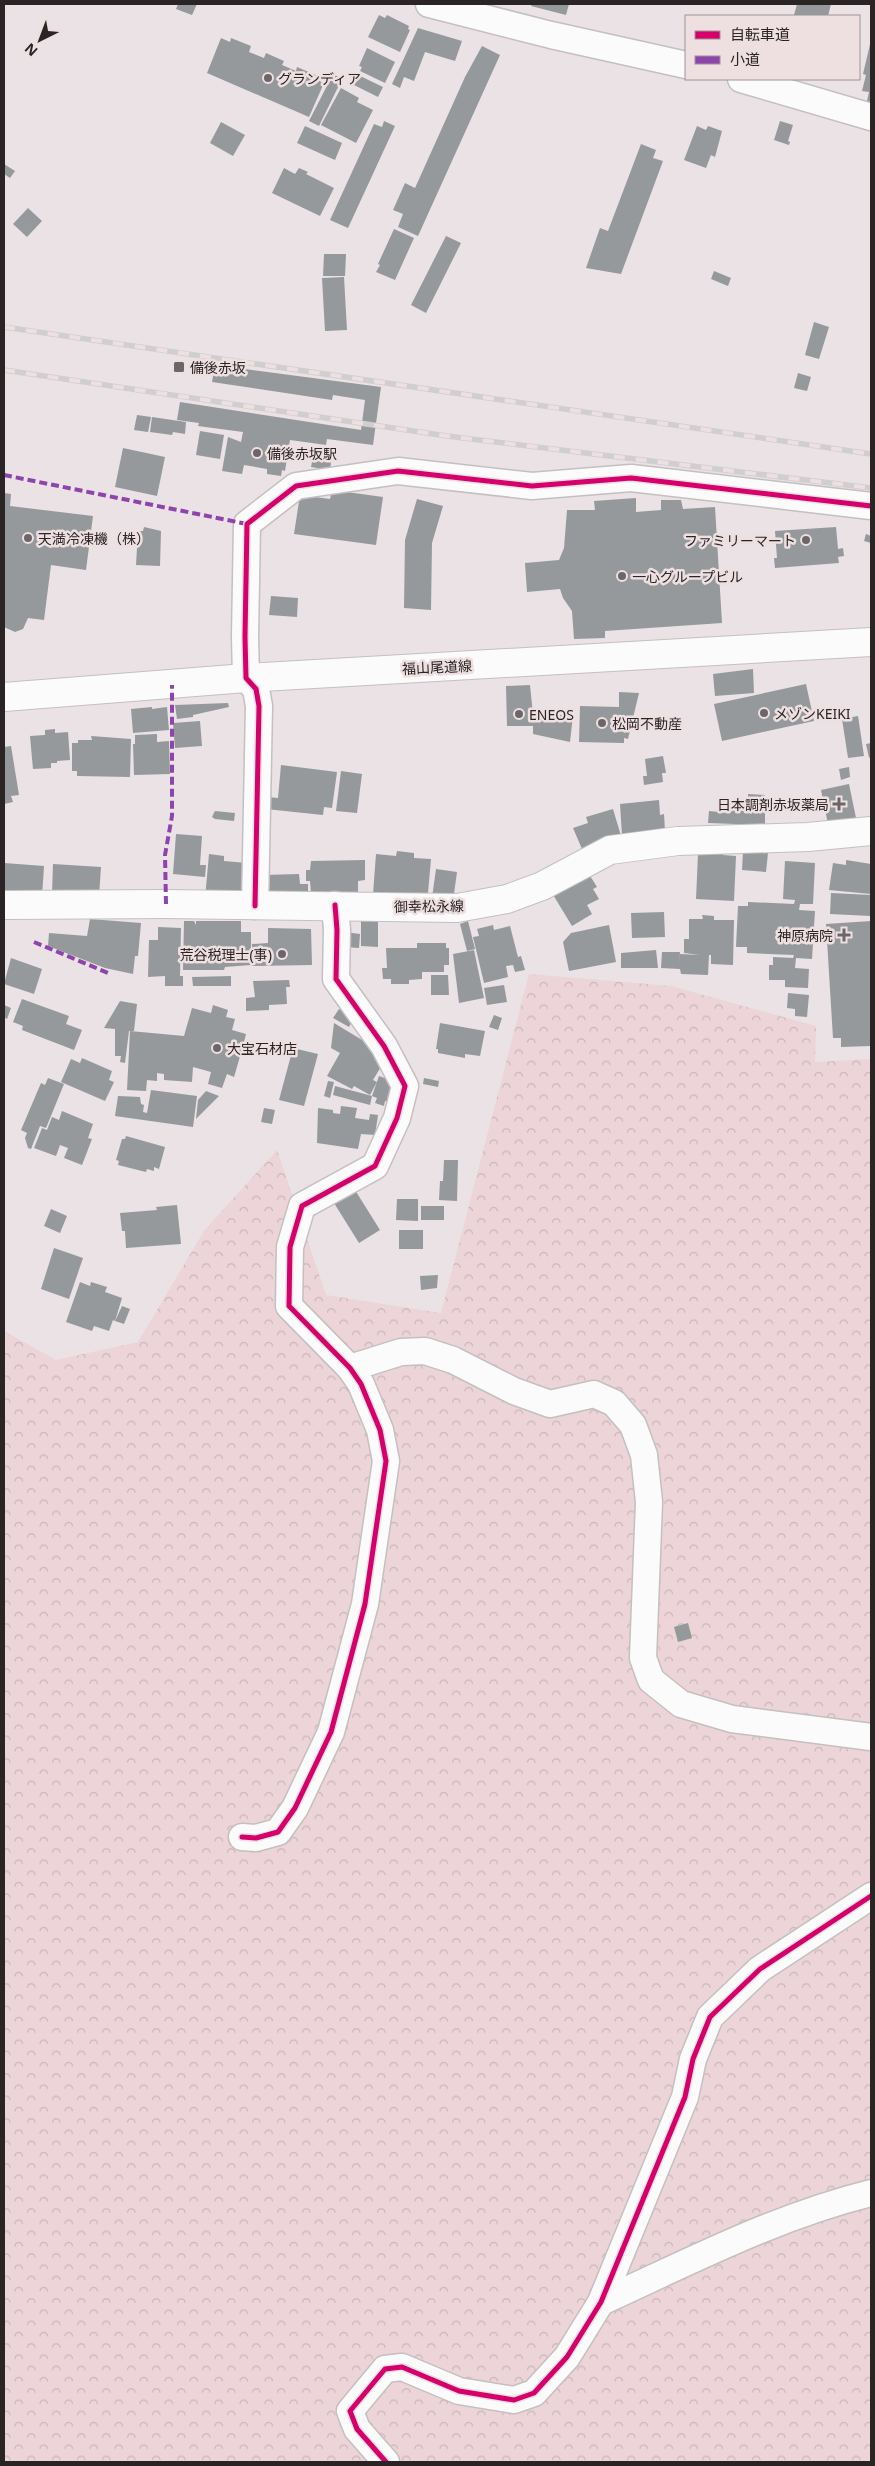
<svg xmlns="http://www.w3.org/2000/svg" width="875" height="2466" viewBox="0 0 875 2466" font-family="'Noto Sans','Noto Sans JP',sans-serif">
	<style>
		.forest { fill: url(#forest-crowns) }
		.building { fill: #95999b }
		.lines { fill: none; stroke-linecap: round; stroke-linejoin: round }
		.minor-casing { stroke: #c5bfc0; stroke-width: 29 }
		.major-casing { stroke: #c5bfc0; stroke-width: 30 }
		.minor { stroke: #fcfbfb; stroke-width: 26 }
		.major { stroke: #fcfbfb; stroke-width: 28 }
		.rail-casing { stroke: #d0cece; stroke-width: 5.5 }
		.rail { stroke: #eedfe1; stroke-width: 4; stroke-dasharray: 11; stroke-linecap: butt }
		.quiet { stroke: #8e44ad; stroke-width: 4; stroke-dasharray: 8 4; stroke-linecap: butt }
		.cycleway-casing { stroke: #eedfe1; stroke-width: 8 }
		.cycleway { stroke: #d6006c; stroke-width: 5 }
		.poi-dot { fill: #6d6668; stroke: #eedfe1; stroke-width: 2 }
		.labels { text-anchor: middle; dominant-baseline: central; stroke-width: 5; stroke-linejoin: round; paint-order: stroke }
		.poi-label { font-size: 14px; fill: #2a2425; stroke: #eedfe1; text-anchor: start }
		.street-label { font-size: 14px; fill: #2a2425; stroke: #eedfe1 }
	</style>
	<defs>
		<pattern id="forest-crowns" width="20" height="18" patternUnits="userSpaceOnUse" patternTransform="scale(1.25)"><rect width="20" height="18" fill="#ecd4d8"/><path d="M2 6a3 3 0 1 1 6 0M12 15a3 3 0 1 1 6 0" fill="none" stroke="#cbb6b9"/></pattern>
	</defs>
	<rect width="100%" height="100%" fill="#eae2e4"/>
	<path class="forest" d="M529,974L671,986L816,1026L815,1062L871,1059V2462H4V1331L56,1360L138,1342L204,1231L277,1150L326,1295L441,1313Z"/>
	<g class="building">
		<path d="M178,4H197L192,15L176,9Z"/>
		<path d="M532,4H569L566,15L531,6Z"/>
		<path d="M797,4H831L828,16L794,15Z"/>
		<path d="M379,15L385,18L387,15L409,26L408,29L410,30L400,52L368,37Z"/>
		<path d="M418,28L462,41L455,61L425,52L414,81L404,77L400,88L392,84Z"/>
		<path d="M221,38L230,42L231,38L251,46L249,52L264,58L266,53L284,61L282,65L296,71L297,67L318,76L317,80L324,83L309,117L207,73Z"/>
		<path d="M871,40V112L865,110L869,92L862,91L866,75L863,74Z"/>
		<path d="M482,46L500,55L418,236L398,227L403,214L393,210L405,183L415,188L465,77Z"/>
		<path d="M367,48L395,62L385,83L360,71L362,67L359,66Z"/>
		<path d="M333,74L342,79L319,126L309,121Z"/>
		<path d="M356,74L383,87L378,97L352,84Z"/>
		<path d="M341,88L359,98L357,102L373,110L356,143L321,125Z"/>
		<path d="M384,121L395,126L348,228L330,220L374,124L382,127Z"/>
		<path d="M780,121L793,125L788,141L790,142L789,145L774,140Z"/>
		<path d="M221,122L245,135L233,156L210,143Z"/>
		<path d="M305,126L342,143L335,160L297,143Z"/>
		<path d="M697,126L706,130L708,126L722,131L715,157L711,155L706,168L684,160Z"/>
		<path d="M641,144L656,150L653,158L663,161L621,274L586,268L600,228L608,231Z"/>
		<path d="M4,164L15,171L10,178L4,174Z"/>
		<path d="M284,168L295,174L299,168L308,172L306,174L334,188L320,216L272,193Z"/>
		<path d="M28,208L42,221L27,237L13,224Z"/>
		<path d="M394,229L414,238L395,280L376,272L380,265L378,264Z"/>
		<path d="M446,236L461,243L426,313L411,305Z"/>
		<path d="M324,254H346L345,276H323Z"/>
		<path d="M714,271L731,278L728,286L711,279Z"/>
		<path d="M344,277L347,330L325,331L322,278Z"/>
		<path d="M814,322L829,327L819,359L805,355Z"/>
		<path d="M215,365L381,387L373,445L327,439L326,445L290,440L285,471L282,470L281,476L267,474V469L244,465L242,474L222,471L228,437L241,442L243,432L198,426L199,423L177,420L180,402L361,430L365,400L333,395L332,400L212,382Z"/>
		<path d="M798,373L811,377L807,391L794,388Z"/>
		<path d="M137,415L151,417L148,432L134,430Z"/>
		<path d="M152,417L186,422L185,434L173,432L172,435L150,432Z"/>
		<path d="M200,431L224,435L220,459L196,455Z"/>
		<path d="M123,448L165,457L157,496L115,487Z"/>
		<path d="M314,452L332,455L330,470L311,467Z"/>
		<path d="M332,490L383,497L376,545L294,534L300,495L330,499Z"/>
		<path d="M4,493L11,494L10,506L93,516L86,570L51,565L44,620L28,618L23,629L15,632L4,627Z"/>
		<path d="M636,498V512L661,510V500H681L683,509L715,507L722,623L605,631V638L574,639L572,611L563,598L560,589L527,592L525,563L559,560L564,548L567,510H595L594,501Z"/>
		<path d="M417,499L443,506L432,543L431,610L404,608L405,540Z"/>
		<path d="M144,527L161,531L160,566L136,565L138,531H143Z"/>
		<path d="M836,527L838,549L843,548L844,556L838,557L839,563L775,568L774,558H777L775,531Z"/>
		<path d="M866,534L871,536V543L864,541Z"/>
		<path d="M271,596L298,598L297,617L269,615Z"/>
		<path d="M753,669L754,693L715,696L713,674Z"/>
		<path d="M806,684L814,721L722,741L714,704Z"/>
		<path d="M530,685L533,715H573L570,742L533,734V726H507L506,686Z"/>
		<path d="M619,692L639,693L628,739L624,738V743L579,742L580,706L619,707Z"/>
		<path d="M228,703L229,707L193,715V717L177,719L175,705Z"/>
		<path d="M152,707V709L167,707L169,730L133,733L131,709Z"/>
		<path d="M858,716L864,756L848,758L842,719Z"/>
		<path d="M200,721L202,746L175,748L173,723Z"/>
		<path d="M55,729V733L68,732L70,760L57,761V763H51V768L33,769L30,736L45,735V730Z"/>
		<path d="M157,734V742L169,741L170,774L134,775L133,744H135V735Z"/>
		<path d="M91,736L131,739L130,777L77,776V771H72V743H78V740H92Z"/>
		<path d="M871,743V757L869,758L866,744Z"/>
		<path d="M11,746L19,795L11,796L13,802L4,804V747Z"/>
		<path d="M663,756L666,773H662L663,782L644,785L643,776H647L645,759Z"/>
		<path d="M281,765L337,772L332,808L324,807L323,815L266,809L268,797L278,798Z"/>
		<path d="M849,767L850,777L841,780L839,769Z"/>
		<path d="M341,771L362,774L357,813L336,811Z"/>
		<path d="M849,784L856,818L828,824L821,790Z"/>
		<path d="M748,794L765,795V825L708,823L709,811L729,813V800H748Z"/>
		<path d="M659,800L660,815L664,814L665,831L622,835L620,804Z"/>
		<path d="M613,809L621,836L582,849L573,828L588,823L586,817Z"/>
		<path d="M215,811L235,813L234,821L215,819L212,817Z"/>
		<path d="M176,834L202,836L200,865H206L205,877L173,874Z"/>
		<path d="M397,851L414,853V858L431,859L428,893H422V898L373,894L376,854L396,856Z"/>
		<path d="M712,851L723,852V855L736,856L734,901L696,899L698,854L712,855Z"/>
		<path d="M743,851L768,853L766,872L742,870Z"/>
		<path d="M209,854L224,856V861L247,863L244,899H205Z"/>
		<path d="M365,860V880L358,881V892L311,893L310,881H306V870H310L311,861Z"/>
		<path d="M846,860L871,864V894L829,890L833,863L846,865Z"/>
		<path d="M785,861L815,863L813,904H800L799,910L815,911L812,959L796,958L795,968L809,969L808,988L785,987V980H769V965H773V957L793,958L794,955L747,953V947H736L738,906H748V902L794,904L795,900L783,899Z"/>
		<path d="M4,863L44,866L42,897L4,896Z"/>
		<path d="M53,864L101,867L99,896L52,893Z"/>
		<path d="M436,869L457,872L453,901L432,898Z"/>
		<path d="M587,871L597,887L593,889L599,899L587,905L592,914L572,926L552,893Z"/>
		<path d="M299,874L300,884H308V894L264,898L263,875Z"/>
		<path d="M831,893L871,895V916L830,914Z"/>
		<path d="M664,912L665,937L632,938L631,913Z"/>
		<path d="M361,915H378V947L361,946Z"/>
		<path d="M702,915L714,916V920H734L733,965L711,964V955H709L708,975L681,974L680,969L661,968L662,952H680L679,965L680,954L700,955L684,953V939H689V919H703Z"/>
		<path d="M90,919L141,923L138,956H135L133,974L105,968L48,946L49,933L87,936Z"/>
		<path d="M184,921H194L196,925V921H241V932H251V965L225,967L224,970H183Z"/>
		<path d="M468,921L475,949L467,951L460,924Z"/>
		<path d="M871,921V1046L841,1047V1038H833L826,924Z"/>
		<path d="M493,925L494,930L510,926L518,957L521,956L525,970L515,972L513,965L506,966L508,977L484,983L473,937L479,936L477,929Z"/>
		<path d="M609,925L616,962L569,971L563,942L571,933Z"/>
		<path d="M158,927L181,928L180,976H183V986H165V976L148,977L149,940H158Z"/>
		<path d="M268,928L311,929L312,965L252,966V944L268,943Z"/>
		<path d="M345,932L360,934L359,948L344,947Z"/>
		<path d="M417,943H446V948H449V965H444V972H422V979L409,980V984H391V979H383L382,968H387L386,948H417Z"/>
		<path d="M474,950L484,998L459,1003L453,954Z"/>
		<path d="M656,950L658,968H621V953Z"/>
		<path d="M11,958L42,969L34,994L4,984Z"/>
		<path d="M431,975H448L449,995H431Z"/>
		<path d="M231,976V986H193L192,977Z"/>
		<path d="M289,980L290,987H286L287,1004L269,1005V1010L246,1011V998L255,997L253,981Z"/>
		<path d="M504,985L507,1002L487,1005L484,988Z"/>
		<path d="M788,993L809,995L807,1017L795,1016V1009L787,1008Z"/>
		<path d="M22,999L69,1016L66,1024L82,1030L74,1050L22,1030L23,1026L13,1022Z"/>
		<path d="M120,1001L137,1004L134,1031H127H129L125,1063L120,1062L121,1056H115V1029L104,1028Z"/>
		<path d="M4,1005L11,1008L7,1019L4,1017Z"/>
		<path d="M213,1005L228,1010L226,1017L235,1019L232,1030L246,1034L244,1042L248,1043L245,1054L241,1053L234,1077L227,1074L222,1088L208,1084L211,1072L193,1067L192,1082L164,1080V1074L157,1073V1081L147,1080L146,1091L127,1090L130,1031L184,1036L192,1008L211,1013Z"/>
		<path d="M339,1009L354,1018L349,1027L333,1018Z"/>
		<path d="M494,1015L502,1018L498,1030L489,1027Z"/>
		<path d="M334,1023L377,1049L385,1060L373,1080L377,1082L370,1095L354,1086L352,1089L327,1076L340,1053L331,1048Z"/>
		<path d="M440,1023L485,1031L480,1056L465,1054V1058L438,1053V1049H436Z"/>
		<path d="M293,1048L318,1054L304,1106L279,1100Z"/>
		<path d="M82,1058L112,1071L109,1080L114,1082L105,1101L61,1082L71,1059L80,1063Z"/>
		<path d="M379,1076L396,1082L389,1102L385,1101L384,1106L375,1103L377,1098L372,1096Z"/>
		<path d="M48,1078L64,1084L46,1128L40,1126L31,1149L28,1148L25,1138L27,1133L21,1130L41,1083L45,1085Z"/>
		<path d="M424,1078L439,1081L438,1087L423,1084Z"/>
		<path d="M328,1081L334,1082L330,1098L324,1096Z"/>
		<path d="M335,1086L372,1096L370,1105L333,1095Z"/>
		<path d="M151,1090L197,1096L193,1127L115,1116L118,1096L140,1097L141,1104L144,1105L143,1112L147,1113Z"/>
		<path d="M206,1091L219,1096L196,1119L198,1100Z"/>
		<path d="M341,1106L357,1108L355,1118L369,1120L370,1114L378,1115L375,1135L361,1134L358,1149L317,1143L318,1108L333,1110V1113L340,1114Z"/>
		<path d="M264,1108L275,1110L272,1124L261,1122Z"/>
		<path d="M62,1111L93,1124L88,1138L92,1139L82,1165L64,1158L68,1148L60,1145L56,1156L34,1148L42,1128L47,1130L52,1117L59,1120Z"/>
		<path d="M126,1136L165,1147L159,1169L154,1167V1171L147,1169L146,1172L118,1165L119,1161L116,1160L122,1139H125Z"/>
		<path d="M444,1160H458L457,1201L439,1200L440,1181H443Z"/>
		<path d="M355,1190L380,1230L359,1243L334,1203Z"/>
		<path d="M397,1199H418V1221L396,1220Z"/>
		<path d="M177,1205L181,1244L126,1248L125,1231H122L120,1213L157,1210L156,1207Z"/>
		<rect x="421" y="1206" width="23" height="14"/>
		<path d="M51,1209L67,1216L60,1233L44,1226Z"/>
		<rect x="399" y="1230" width="24" height="19"/>
		<path d="M54,1248L83,1258L69,1299L41,1289Z"/>
		<path d="M438,1275L437,1288L421,1290L420,1276Z"/>
		<path d="M80,1282L90,1286L91,1282L107,1287L105,1292L122,1298L115,1321L113,1320L109,1331L94,1326L92,1331L66,1322Z"/>
		<path d="M122,1306L130,1309L124,1324L115,1321Z"/>
		<path d="M688,1623L692,1638L678,1642L674,1627Z"/>
	</g>
	<g class="lines">
		<g class="minor-casing">
			<g id="minor">
				<path d="M429,4L551,35L686,65"/>
				<path d="M741,79L871,117"/>
				<path d="M255,906L259,706L256,689L246,678L245,637L247,524L296,486L398,471L532,486L631,478L871,506"/>
				<path d="M350,1368L401,1352L425,1351L453,1360L514,1391L550,1404L594,1394L614,1403L633,1425L644,1455L649,1502L643,1658L651,1680L681,1704L732,1719L871,1737"/>
				<path d="M242,1837L256,1838L278,1832L295,1808L331,1732L365,1604L386,1461L380,1430L361,1384L350,1368L289,1306L290,1247L302,1206L375,1166L397,1118L405,1086L384,1046L336,979L337,930L335,905"/>
				<path d="M601,2302C691,2261 775,2217 871,2193"/>
				<path d="M386,2462L357,2429L350,2411L385,2369L402,2367L459,2391L514,2400L534,2393L567,2357L601,2302L685,2097L693,2059L710,2017L760,1969L871,1896"/>
			</g>
		</g>
		<g class="major-casing">
			<g id="major">
				<path d="M4,697L246,678L871,642"/>
				<path d="M4,905L166,904L457,908L507,899L542,886L610,850L678,841L808,837L871,831"/>
			</g>
		</g>
		<use href="#minor" class="minor"/>
		<use href="#major" class="major"/>
		<g class="rail-casing">
			<g id="rail">
				<path d="M4,327L871,454"/>
				<path d="M4,370L447,436L871,488"/>
			</g>
		</g>
		<use href="#rail" class="rail"/>
		<g class="quiet">
			<path d="M4,475L247,524"/>
			<path d="M166,904L165,855L172,816V685"/>
			<path d="M34,942L108,973"/>
		</g>
		<g class="cycleway-casing">
			<g id="cycleway">
				<path d="M255,906L259,706L256,689L246,678L245,637L247,524L296,486L398,471L532,486L631,478L871,506"/>
				<path d="M242,1837L256,1838L278,1832L295,1808L331,1732L365,1604L386,1461L380,1430L361,1384L350,1368L289,1306L290,1247L302,1206L375,1166L397,1118L405,1086L384,1046L336,979L337,930L335,905"/>
				<path d="M386,2462L357,2429L350,2411L385,2369L402,2367L459,2391L514,2400L534,2393L567,2357L601,2302L685,2097L693,2059L710,2017L760,1969L871,1896"/>
			</g>
		</g>
		<use href="#cycleway" class="cycleway"/>
	</g>
	<g class="poi-dot">
		<circle cx="268" cy="78" r="5"/>
		<rect x="173" y="361" width="12" height="12" rx="2.5"/>
		<circle cx="257" cy="453" r="5"/>
		<circle cx="28" cy="538" r="5"/>
		<circle cx="806" cy="540" r="5"/>
		<circle cx="622" cy="576" r="5"/>
		<circle cx="764" cy="713" r="5"/>
		<circle cx="519" cy="714" r="5"/>
		<circle cx="602" cy="723" r="5"/>
		<path d="M836.5 796.5h5v5h5v5h-5v5h-5v-5h-5v-5h5z"/>
		<path d="M841.5 927.5h5v5h5v5h-5v5h-5v-5h-5v-5h5z"/>
		<circle cx="282" cy="954" r="5"/>
		<circle cx="217" cy="1048" r="5"/>
	</g>
	<g class="labels">
		<g class="poi-label">
			<text x="278" y="78">グランディア</text>
			<text x="190" y="367">備後赤坂</text>
			<text x="267" y="453">備後赤坂駅</text>
			<text x="38" y="538">天満冷凍機（株）</text>
			<text x="796" y="540" text-anchor="end">ファミリーマート</text>
			<text x="632" y="576">一心グループビル</text>
			<text x="774" y="713">メゾンKEIKI</text>
			<text x="529" y="714">ENEOS</text>
			<text x="612" y="723">松岡不動産</text>
			<text x="829" y="804" text-anchor="end">日本調剤赤坂薬局</text>
			<text x="833" y="935" text-anchor="end">神原病院</text>
			<text x="272" y="954" text-anchor="end">荒谷税理士(事)</text>
			<text x="227" y="1048">大宝石材店</text>
		</g>
		<g class="street-label">
			<text transform="translate(437 667) rotate(-3)">福山尾道線</text>
			<text transform="translate(429 906) rotate(-1)">御幸松永線</text>
		</g>
	</g>
	<rect width="875" height="2466" fill="none" stroke="#2a2425" stroke-width="10"/>
	<rect x="685" y="15" width="175" height="65" fill="#eedfe1" stroke="#a09496"/>
	<rect x="695" y="31" width="25" height="8" fill="#d6006c" stroke="#a09496"/>
	<text x="730" y="40" font-size="15" fill="#2a2425">自転車道</text>
	<rect x="695" y="56" width="25" height="8" fill="#8e44ad" stroke="#a09496"/>
	<text x="730" y="65" font-size="15" fill="#2a2425">小道</text>
	<g transform="translate(40 40) rotate(222)" stroke="#eedfe1" stroke-width="4" paint-order="stroke">
	<path d="M0-4L9 19L0 12L-9 19Z" fill="#2a2425"/>
	<text y="-8" font-size="14" font-weight="bold" text-anchor="middle" fill="#2a2425">N</text>
	</g>
</svg>
